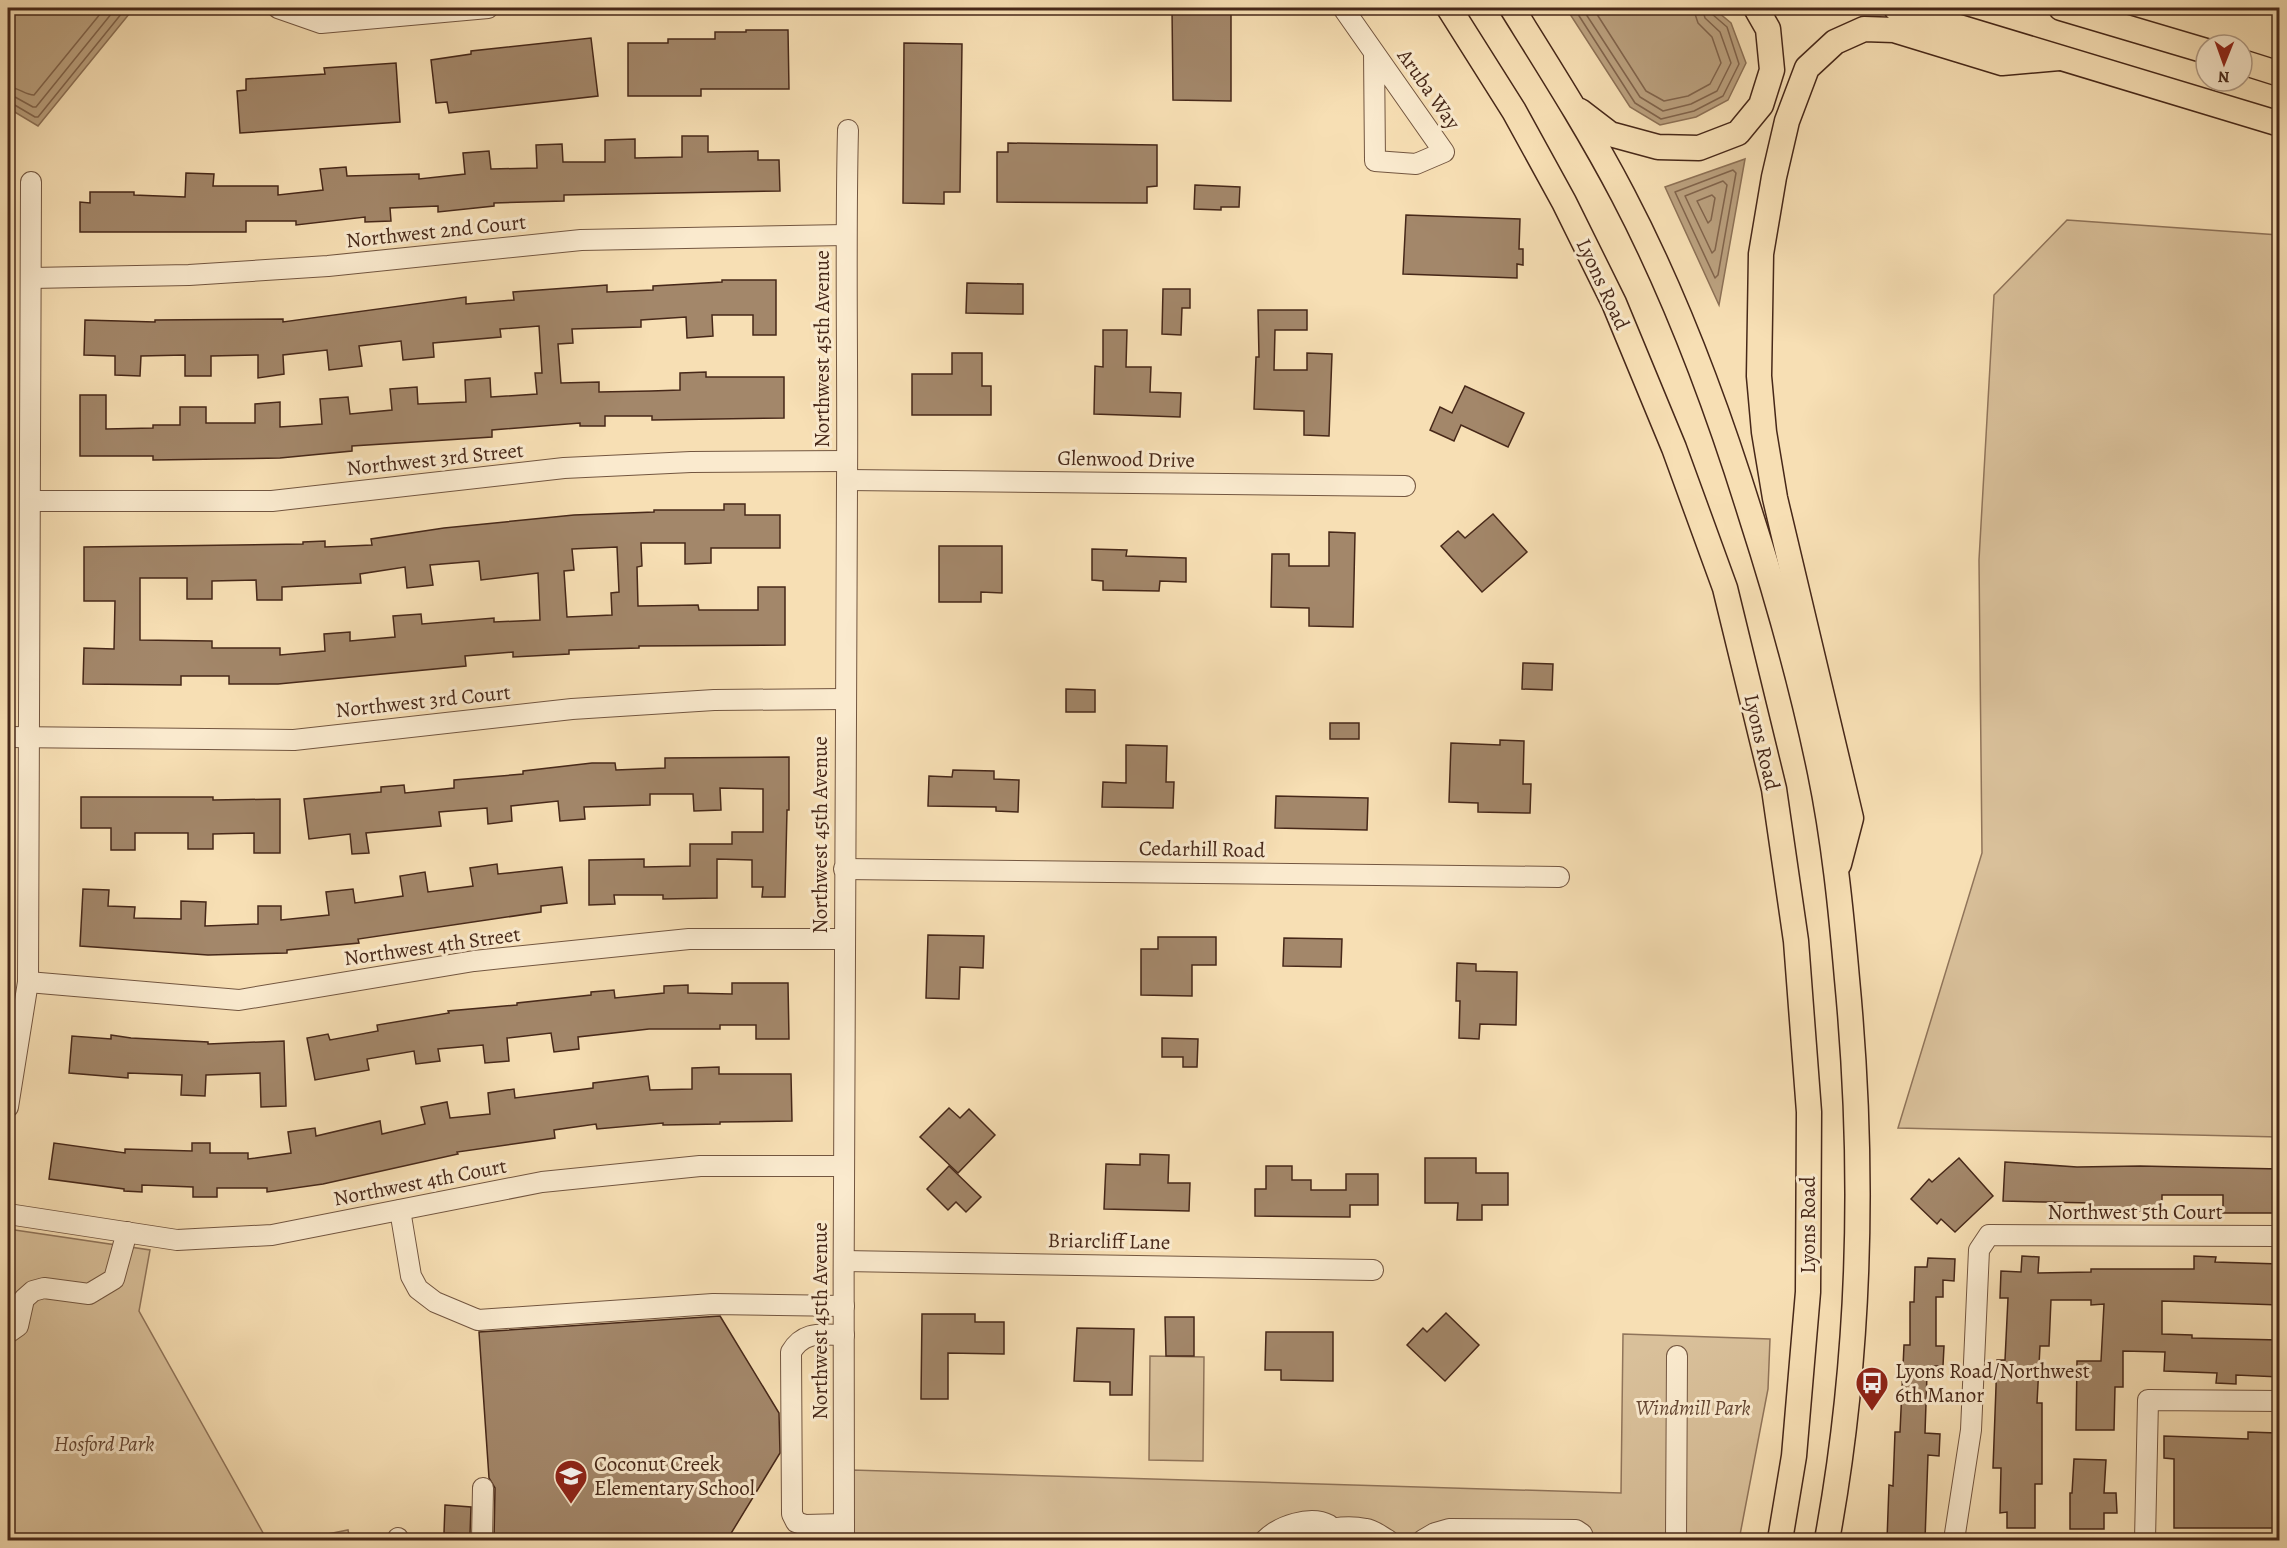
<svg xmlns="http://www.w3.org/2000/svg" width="2287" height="1548" viewBox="0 0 2287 1548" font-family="Alegreya,serif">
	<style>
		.green { fill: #d9c09a; stroke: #90745a; stroke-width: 1.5 }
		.water { fill: #bba17f; stroke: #8d7156; stroke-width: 1.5 }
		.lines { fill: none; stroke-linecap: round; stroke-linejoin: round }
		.shore { stroke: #81644c; stroke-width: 1.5 }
		.building { fill: #a3876a; stroke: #472819; stroke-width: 1.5; fill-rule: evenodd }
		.minor-casing { stroke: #735640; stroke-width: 22 }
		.major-casing { stroke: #472819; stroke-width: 27 }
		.minor { stroke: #faeace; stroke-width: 20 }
		.major { stroke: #f7dfb4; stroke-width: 24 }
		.labels { text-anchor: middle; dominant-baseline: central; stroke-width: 6; stroke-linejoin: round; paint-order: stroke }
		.street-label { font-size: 21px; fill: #472819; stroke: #faeace }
		.poi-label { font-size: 21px; fill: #472819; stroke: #faeace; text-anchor: start }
		.park-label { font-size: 21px; font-style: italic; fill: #644633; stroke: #faeace }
	</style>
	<rect width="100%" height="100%" fill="#f7dfb4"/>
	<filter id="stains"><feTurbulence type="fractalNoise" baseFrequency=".00333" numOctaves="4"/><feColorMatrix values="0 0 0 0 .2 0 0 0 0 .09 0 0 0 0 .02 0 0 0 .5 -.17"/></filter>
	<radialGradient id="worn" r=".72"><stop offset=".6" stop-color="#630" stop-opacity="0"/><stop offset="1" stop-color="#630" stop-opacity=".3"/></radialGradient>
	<g class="green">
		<path d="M2067,220L2279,235V1137L1898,1128L1982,853L1979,560L1994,295Z"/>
		<path d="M8,1229L150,1250L139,1311L267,1540H8Z"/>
		<path d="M1623,1334L1770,1339L1768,1389L1739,1540H852V1470L1621,1493Z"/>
		<path d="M1150,1356L1204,1357L1203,1461L1149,1460Z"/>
		<path d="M348,1530L350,1540H298Z"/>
	</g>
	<g class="water">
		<path d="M8,8H134L38,126L8,108Z"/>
		<path d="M1566,8H1713L1731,23L1746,63L1728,100L1696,117L1660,125L1630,107Z"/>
		<path d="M1745,159L1719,305L1665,187Z"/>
	</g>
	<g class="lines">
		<g class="shore">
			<path d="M1574,8L1635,103L1661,119L1694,111L1723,96L1739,64L1727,27L1712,14L1710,8"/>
			<path d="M1582,8L1640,97L1663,111L1691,104L1717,91L1731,63L1720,32L1705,18L1702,8"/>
			<path d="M1593,8L1646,91L1664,101L1688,96L1710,84L1721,63L1712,37L1698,23L1693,8"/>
			<path d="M8,87C18,87 25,95 34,95L105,8"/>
			<path d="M8,96L15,97L33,107H36L116,8"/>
			<path d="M8,103L13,104L35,117H38L126,8"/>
			<path d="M1733,170L1736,173L1718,275L1715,278L1675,192Z"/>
			<path d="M1723,181L1727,185L1715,250L1712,253L1685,196Z"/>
			<path d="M1712,195L1715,198L1711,220L1708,223L1697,201Z"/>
		</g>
	</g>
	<g class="building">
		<path d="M1172,8H1231V101L1173,100Z"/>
		<path d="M746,30H788L789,89H701V96H628V43H668V39H715V32H746Z"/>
		<path d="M591,38L598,96L449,113L447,102L436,103L431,60L471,54V51Z"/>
		<path d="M904,43L962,44L960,192H944V204L903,203Z"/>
		<path d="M396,63L400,122L240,133L237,91L246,90V79L325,74L324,68Z"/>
		<path d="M682,136H708V152L758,151V160H779L780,191L564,195V201L494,203V206L438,212V206L390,208L391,221L365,222V217L296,225V221H246V232H80V202L90,203V192H134V195L185,197L186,173L214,174L213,186H278V195L323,190L320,169L346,167L347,176L419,174V179L465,174L463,153L489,151L491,169L537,168L536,145L562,144L563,162H605V140L635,139V158L682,157Z"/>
		<path d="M1008,143L1157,145V186L1147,187V203L997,202V152H1008Z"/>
		<path d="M1195,185L1240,187L1239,207H1221V210L1194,209Z"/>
		<path d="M1406,215L1520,219L1519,249H1523V265L1517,264V278L1403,274Z"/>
		<path d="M722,280H776V335H753V315H712L713,336L687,338L686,317L641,320V327L572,329L573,343L558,344L561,383L599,382V392L651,391L680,390V373L706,372V377H784V418L652,420V416H605V426H580V423L492,430V437L352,446V451L280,458L153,460V456H80V395H106V429L153,428V425H180V407H206V423H255V404L280,402V427L322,424L320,399L348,397L350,414L392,410L390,389L417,387L418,404L466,402L465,380L490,378L491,397L537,394L535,373H542L539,326L500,329L501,337L433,343L434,357L403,360L401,341L359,346L362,366L329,370L327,350L283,355L284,374L258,378V355L211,356V376H185V355L141,356L140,376L115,375V356L84,355L85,320L155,322V320L283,319V322L466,297V304L514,300L513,292L607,285V292L653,290V286L722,282Z"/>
		<path d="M967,283L1023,284V314L966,313Z"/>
		<path d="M1163,289H1190V308H1182L1181,335L1162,334Z"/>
		<path d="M1258,310H1307V330H1275L1274,370H1307V353L1332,354L1329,436L1304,435V411L1254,409L1256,357H1259Z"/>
		<path d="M1103,330H1127L1126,367H1151L1150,392L1181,393L1180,417L1094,414L1095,366L1103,367Z"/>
		<path d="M952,353H982V386H991V415H912V374H952Z"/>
		<path d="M1465,386L1524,413L1508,447L1461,425L1454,441L1430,430L1440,407L1452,413Z"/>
		<path d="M724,504H745V515H780V548H711V563L685,564V543H641L642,566L637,567L638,606L698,605L699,610H758V587H785V645L639,646V648L569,650V654L513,657V652L465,656L466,666L278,684H229V676H181V685L83,684L84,648L114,649L115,601H84V547L303,544V542L325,541V547L372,545L371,539L444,528L574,515L654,512V510H724ZM617,547L619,592L611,593L612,615L567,617L564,571L574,570L572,549ZM479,561L481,580L538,573L540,620L494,622V618L422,624L421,614L393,616L395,637L350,641V632L324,634L325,651L280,655V648H212V641L140,640V578H187V599H212V581L256,580L257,600H282V587L361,583L360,574L405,567L407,588L433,585L430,565Z"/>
		<path d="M1493,514L1527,552L1482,592L1441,546L1458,531L1465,538Z"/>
		<path d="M1329,532L1355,533L1353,627L1309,626V608L1271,607L1272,554H1289V566H1329Z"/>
		<path d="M939,546H1002V593L981,592V602H939Z"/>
		<path d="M1092,549L1127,550L1126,556L1186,558V582L1160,581L1159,591L1103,590V581L1092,580Z"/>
		<path d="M1523,663L1553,664L1552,690L1522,689Z"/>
		<path d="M1066,689L1095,690V712H1066Z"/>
		<rect x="1330" y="723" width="29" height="16"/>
		<path d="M1500,740L1524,741L1523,784H1531L1530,813L1478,812V803L1449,802L1451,743L1500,745Z"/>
		<path d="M1126,745L1167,746L1166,782H1174L1173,808L1102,807L1103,782L1126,783Z"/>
		<path d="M789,757V810H787L785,897H762L763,887H752V860L717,859V898L663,899V895H614L615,904L589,905V860L644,859V867L690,866V844H732V832H763V789L720,788L721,810L694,811L693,794H650V805L584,807L585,819L560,821L558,801L511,806L512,821L488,824L487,808L439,812L441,826L366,833L369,853L352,854L350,834L309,839L304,799L381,792V787L404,785L405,793L454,788V780L523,774V771L592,763H615L616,770L665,768V758Z"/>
		<path d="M953,770L994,771V779L1019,780L1018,812L996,811V807L928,806L929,776L952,777Z"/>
		<path d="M1276,796L1368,798L1367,830L1275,828Z"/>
		<path d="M81,797H213V800L280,799V853H254V833L213,834V849H188V833H135V850H111V828H81Z"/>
		<path d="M497,864L498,874L562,867L567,903L541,906V912L358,939L359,943L287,950V953L208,955L80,946L83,889L109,890L108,906L135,907L134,918L181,919V901L206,902L205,926L258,924V906H281V920L329,915L326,892L353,889L355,903L403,896L400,876L425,872L428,892L473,886L470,868Z"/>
		<path d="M928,935L984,936L983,968L960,967L959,999L926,998Z"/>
		<path d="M1158,937H1216V965H1192V996L1141,995V949H1158Z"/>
		<path d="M1284,938L1342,939L1341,967L1283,966Z"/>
		<path d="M1457,963L1476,964V971L1517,972L1516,1025L1480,1024L1479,1039L1459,1038L1460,1001H1456Z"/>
		<path d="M732,983H788L789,1039H756V1025H720V1029H649L578,1037L579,1049L554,1052L551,1033L507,1038L509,1061L485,1063L483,1045L438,1049L440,1061L416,1064L414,1051L367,1059L369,1070L315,1080L307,1038L328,1034L330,1040L378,1031L377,1025L449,1013L448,1011L517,1005V1003L591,995V992L614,990L615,998L664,993V986L688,985V993L732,994Z"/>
		<path d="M111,1035L131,1038L208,1042V1044L284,1041L286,1106L261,1107L260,1073L206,1075L205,1096L181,1095L182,1075L128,1073V1078L69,1073L72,1036L111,1039Z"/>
		<path d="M1162,1038L1198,1039L1197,1067H1183V1057H1162Z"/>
		<path d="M719,1067V1074H791L792,1121L720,1122V1124L663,1125V1123L597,1129L596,1124L554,1130L555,1138L457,1152L458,1154L323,1184L267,1192V1188H217V1197H193V1187L142,1185V1192L124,1191V1189L49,1179L54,1143L125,1153V1149L192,1151V1143H210V1153H248V1159L291,1153L288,1132L315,1128L316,1136L380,1121L382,1134L425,1124L421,1107L447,1102L450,1118L490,1114L488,1093L514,1089L515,1098L593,1088V1083L648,1076L650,1090L692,1089V1068Z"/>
		<path d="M949,1108L960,1118L969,1109L995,1135L958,1173L920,1137Z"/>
		<path d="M1140,1154L1169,1155L1168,1183H1190L1189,1211L1104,1209L1106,1164L1140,1165Z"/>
		<path d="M1425,1158H1476V1173H1508V1205H1482V1220H1457L1458,1203H1425Z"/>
		<path d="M1959,1158L1993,1196L1955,1232L1941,1219L1937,1224L1911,1199L1929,1179L1932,1182Z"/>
		<path d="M2005,1162L2077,1167L2140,1166L2280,1169V1213H2223V1195H2162V1212L2138,1211L2139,1209H2093V1203L2003,1201Z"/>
		<path d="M949,1166L981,1197L966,1212L956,1202L948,1210L927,1189Z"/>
		<path d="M1266,1166H1292V1180H1311V1190H1346V1174H1378V1205H1350V1217L1255,1216V1189H1266Z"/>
		<path d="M2022,1256L2039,1257L2038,1273L2091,1272V1269H2194V1256L2216,1257L2215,1262L2280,1264V1305L2162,1301V1334L2192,1335V1338L2280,1340V1377L2236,1375V1384L2216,1383L2217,1373L2164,1371L2165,1352L2123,1351V1387H2115L2114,1430H2076L2077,1361H2101L2104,1304L2091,1305V1300H2051L2049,1346H2040L2037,1403H2042V1484H2035V1528H2007V1512L2000,1513L2001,1468H1993L1997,1360H2005L2008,1298H2000L2001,1271L2021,1272Z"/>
		<path d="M1928,1258L1955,1259L1954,1281L1943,1280V1297H1936V1346H1944L1943,1366H1930V1374H1927L1925,1433L1940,1434L1939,1456L1928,1455L1925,1540H1887L1889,1485L1893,1486L1895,1432H1900L1904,1345H1910V1302H1914L1915,1267H1927Z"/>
		<path d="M1446,1313L1479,1345L1445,1381L1407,1345L1423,1328L1427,1332Z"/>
		<path d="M922,1314H975V1322H1004V1354L948,1353V1399H921Z"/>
		<path d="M720,1316L779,1413L780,1453L727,1540H494L495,1488L489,1478L479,1332Z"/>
		<path d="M1165,1317H1194V1356H1166Z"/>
		<path d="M1077,1328L1134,1329L1132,1395H1110V1382L1074,1381Z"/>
		<path d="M1266,1332H1333V1381L1281,1380V1370H1265Z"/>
		<path d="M2248,1432L2277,1433L2276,1479H2280V1528H2174V1459L2164,1458V1436L2248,1439Z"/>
		<path d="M2074,1459L2106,1460L2104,1493H2116L2117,1513H2104V1529H2070V1493H2072Z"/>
		<path d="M445,1505L471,1507L470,1534L444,1533Z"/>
	</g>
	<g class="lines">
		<g class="minor-casing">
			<g id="minor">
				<path d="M278,8L321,23L488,8"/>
				<path d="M1343,8L1444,152L1416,164L1375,161L1374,52"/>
				<path d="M31,278L189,275L328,266L581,240L845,235"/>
				<path d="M847,480L1405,486"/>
				<path d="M30,501H272L564,468L691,462L847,461"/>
				<path d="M8,737L294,740L572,709L714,700L844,699"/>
				<path d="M844,869L1559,877"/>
				<path d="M28,982L239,1000L474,961L689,939H844"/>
				<path d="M8,1107L28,982L31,182"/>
				<path d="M400,1210L411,1276L418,1289L435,1302L478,1320L713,1304L844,1306"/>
				<path d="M8,1214L177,1240L272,1235L542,1182L700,1166H844"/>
				<path d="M844,1261L1373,1270"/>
				<path d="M8,1333L18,1326L24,1299L33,1291L44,1288L89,1294L114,1279L127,1232"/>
				<path d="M844,1335C822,1335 804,1330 791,1352L792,1514L796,1522L805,1525L844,1524"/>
				<path d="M398,1538L399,1540"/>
				<path d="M482,1540L483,1488"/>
				<path d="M844,1540C843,1188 844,836 847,484C848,366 845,248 848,130"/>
				<path d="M1265,1540C1279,1526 1310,1515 1329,1525"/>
				<path d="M1305,1540C1319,1528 1347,1525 1366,1529C1374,1530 1382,1537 1388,1540"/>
				<path d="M1423,1540L1435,1533L1449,1529L1576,1530L1582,1534L1584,1540"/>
				<path d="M1676,1540L1677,1356"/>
				<path d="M1954,1540L1971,1430L1979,1250L1989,1235L2280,1236"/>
				<path d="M2145,1540L2148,1400L2280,1401"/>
			</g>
		</g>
		<g class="major-casing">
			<g id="major">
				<path d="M1449,8L1514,111L1564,202L1614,303L1674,448L1725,588L1774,789L1796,941L1809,1112L1808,1292L1794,1456L1780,1540"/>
				<path d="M1512,8C1550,69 1589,130 1623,195C1676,296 1717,406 1751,516C1778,600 1802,685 1820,772C1834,840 1841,910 1847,979C1865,1167 1861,1355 1827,1540"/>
				<path d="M1896,8L2280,124"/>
				<path d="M2061,8L2206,51"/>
				<path d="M2242,62L2280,74"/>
				<path d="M1580,111L1610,134L1658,147L1699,148L1738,133L1761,105L1772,70L1768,29L1756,8"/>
				<path d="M1839,864L1851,818L1775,498L1764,432L1759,376L1761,254L1774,177L1787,121L1807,68L1835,42L1864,29L1894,30L2002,63L2059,58"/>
			</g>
		</g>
		<use href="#minor" class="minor"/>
		<use href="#major" class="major"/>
	</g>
	<defs>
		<g id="bus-pin" transform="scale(1.725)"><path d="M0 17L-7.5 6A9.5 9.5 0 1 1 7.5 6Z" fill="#8f2418" stroke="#faeace"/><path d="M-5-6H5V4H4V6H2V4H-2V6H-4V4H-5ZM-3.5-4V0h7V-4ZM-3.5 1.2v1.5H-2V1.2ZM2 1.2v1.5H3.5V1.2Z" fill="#fff"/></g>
		<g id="school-pin" transform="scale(1.725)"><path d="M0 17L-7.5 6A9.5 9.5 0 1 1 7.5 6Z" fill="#8f2418" stroke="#faeace"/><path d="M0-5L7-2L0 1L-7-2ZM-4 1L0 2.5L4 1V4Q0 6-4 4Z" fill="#fff"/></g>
	</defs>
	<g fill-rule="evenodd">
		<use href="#bus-pin" x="1872" y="1383"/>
		<use href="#school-pin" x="571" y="1476"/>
	</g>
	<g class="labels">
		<g class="street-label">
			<text transform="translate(1429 89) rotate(55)">Aruba Way</text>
			<text transform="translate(436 231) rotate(-6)">Northwest 2nd Court</text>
			<text transform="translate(1603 284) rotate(65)">Lyons Road</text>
			<text transform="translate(822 349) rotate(-90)">Northwest 45th Avenue</text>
			<text transform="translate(435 459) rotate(-6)">Northwest 3rd Street</text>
			<text transform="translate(1126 459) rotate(1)">Glenwood Drive</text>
			<text transform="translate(423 701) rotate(-6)">Northwest 3rd Court</text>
			<text transform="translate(1762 742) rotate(77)">Lyons Road</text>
			<text transform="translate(820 835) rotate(-90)">Northwest 45th Avenue</text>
			<text transform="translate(1202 849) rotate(1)">Cedarhill Road</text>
			<text transform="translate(432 946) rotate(-8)">Northwest 4th Street</text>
			<text transform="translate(420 1182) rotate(-11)">Northwest 4th Court</text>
			<text x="2135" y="1212">Northwest 5th Court</text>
			<text transform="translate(1808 1225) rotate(-90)">Lyons Road</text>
			<text transform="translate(1109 1241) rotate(1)">Briarcliff Lane</text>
			<text transform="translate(820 1321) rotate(-90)">Northwest 45th Avenue</text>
		</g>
		<g class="poi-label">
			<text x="1895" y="1371">Lyons Road/Northwest<tspan x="1895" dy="24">6th Manor</tspan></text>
			<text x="594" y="1464">Coconut Creek<tspan x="594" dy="24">Elementary School</tspan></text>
		</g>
		<g class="park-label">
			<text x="1693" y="1408">Windmill Park</text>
			<text x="104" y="1444">Hosford Park</text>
		</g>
	</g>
	<rect width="2287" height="1548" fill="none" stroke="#f7dfb4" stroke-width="30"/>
	<rect x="9" y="9" width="2269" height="1530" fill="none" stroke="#472819" stroke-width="3"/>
	<rect x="15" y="15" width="2257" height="1518" fill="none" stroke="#472819" stroke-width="1.5"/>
	<g transform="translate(2224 63) rotate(181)"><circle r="28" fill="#faeace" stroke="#b29c86" stroke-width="1.5"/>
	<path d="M0-4.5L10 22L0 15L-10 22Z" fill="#8f2418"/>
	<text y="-9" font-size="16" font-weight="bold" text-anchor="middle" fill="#472819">N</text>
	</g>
	<rect width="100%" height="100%" filter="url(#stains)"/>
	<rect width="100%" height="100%" fill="url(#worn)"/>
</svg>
